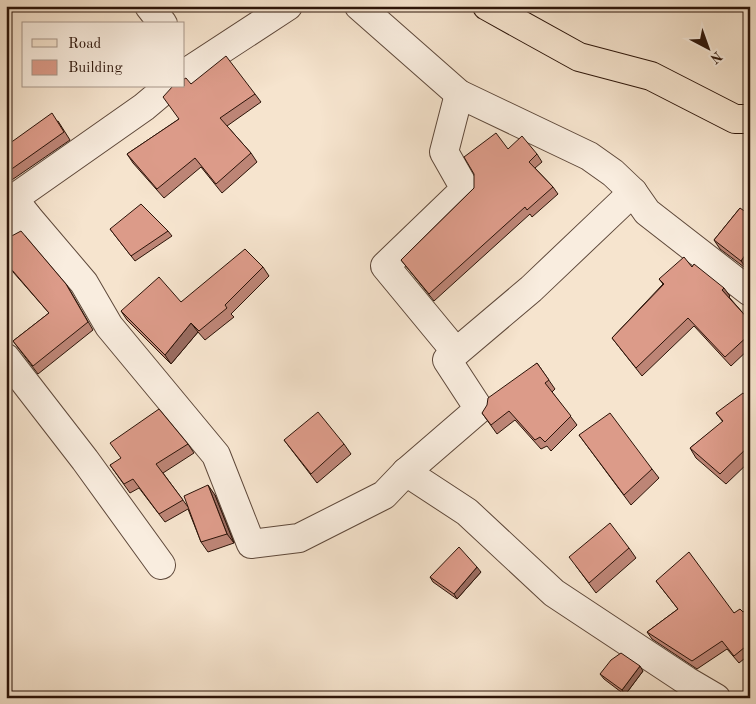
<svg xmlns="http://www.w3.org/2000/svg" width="756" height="704" viewBox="0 0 756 704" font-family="'Old Standard TT',serif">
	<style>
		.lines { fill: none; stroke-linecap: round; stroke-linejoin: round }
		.street-casing { stroke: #5e483a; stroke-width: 30 }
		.primary-casing { stroke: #2c1409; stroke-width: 30 }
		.street { stroke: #f9eddf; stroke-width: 28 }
		.primary { stroke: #f6e4ce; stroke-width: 28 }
		.wall { fill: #bd8576; stroke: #2c1409 }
		.shaded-wall { fill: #9a6c60; stroke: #2c1409 }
		.building { fill: #dc9b89; stroke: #2c1409 }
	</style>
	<rect width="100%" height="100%" fill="#f6e4ce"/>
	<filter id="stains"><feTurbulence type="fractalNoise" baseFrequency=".004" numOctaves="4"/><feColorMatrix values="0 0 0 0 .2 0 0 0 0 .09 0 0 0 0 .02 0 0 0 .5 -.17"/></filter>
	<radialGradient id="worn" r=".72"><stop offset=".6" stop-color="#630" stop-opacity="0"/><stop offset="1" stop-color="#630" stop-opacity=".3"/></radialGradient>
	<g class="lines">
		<g class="street-casing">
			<g id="street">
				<path d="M149,6L163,24"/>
				<path d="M359,6L459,94L589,156L613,173L633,192L647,212L750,292"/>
				<path d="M184,74L288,6"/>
				<path d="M13,199L144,107L169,86"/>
				<path d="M27,216L84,283L109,326L216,455L251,544L299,538L384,495L406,472L479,409L447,360L531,289L633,192"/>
				<path d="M6,233L27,216L17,203"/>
				<path d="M456,352L385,266L465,189L444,152L459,94"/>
				<path d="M6,358L85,460L161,565"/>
				<path d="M406,472L467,512L554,593L687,681L716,698"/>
			</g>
		</g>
		<g class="primary-casing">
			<path id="primary" d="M487,6L579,57L651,76L735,119H750"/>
		</g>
		<use href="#street" class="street"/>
		<use href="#primary" class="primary"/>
	</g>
	<g class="wall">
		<path d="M191,84L255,94L261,102L227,126L251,153L257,162L222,193L201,167L164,198L133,163L127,154L179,119Z"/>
		<path d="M58,121L70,140L6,184V146Z"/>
		<path d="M508,149L537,154L542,162L535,168L553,187L558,194L532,217L530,214L434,301L401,260L474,188Z"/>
		<path d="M740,208L748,270L720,249L714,240Z"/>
		<path d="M110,229L168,231L172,236L135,261Z"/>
		<path d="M6,239L66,284L71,292L93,330L38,374L13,341L49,313L6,264Z"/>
		<path d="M263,267L269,276L231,314L234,317L205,340L198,332L171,364L127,320L121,311L181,302Z"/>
		<path d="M692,267L730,296L729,297L750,321V348L731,366L694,326L642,376L612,338L663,284L659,279Z"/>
		<path d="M537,363L555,389L552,392L577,425L551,451L547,446L541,449L515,420L497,434L482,413Z"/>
		<path d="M750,400V461L726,484L696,458L690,448L723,422L716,413Z"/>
		<path d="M579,435L652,469L659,478L631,505Z"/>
		<path d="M284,440L344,444L351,454L317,483Z"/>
		<path d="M188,444L194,453L163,473L188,507L215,495L234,543L208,552L201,542L188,509L165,522L139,488L130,493L110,465Z"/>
		<path d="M629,548L636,558L596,593L576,566Z"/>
		<path d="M481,572L457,599L433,582L430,577Z"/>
		<path d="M656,581L734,613L743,612L750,607V654L739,663L727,649L697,669L652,639L647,632L678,609Z"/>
		<path d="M643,671L625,695L604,679L600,674Z"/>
	</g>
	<g class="shaded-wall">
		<path d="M750,248V267L748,270L741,261Z"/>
		<path d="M724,288L730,296L728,298L722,290Z"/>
		<path d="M191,323L198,332L171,364L165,355Z"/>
		<path d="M208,485L215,495L234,543L227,534Z"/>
		<path d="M477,567L481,572L457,599L454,594Z"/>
		<path d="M640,666L643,671L625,695L622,690Z"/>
	</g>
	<g class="building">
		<path d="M226,56L255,94L220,118L251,153L216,184L195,158L157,189L127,154L179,119L163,97L173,86H184V79L186,78L191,84Z"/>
		<path d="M52,113L64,132L6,173V146Z"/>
		<path d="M496,133L508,149L522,136L537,154L529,162L553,187L527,210L525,207L429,294L401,260L474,188V174L464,157Z"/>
		<path d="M141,204L168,231L131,256L110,229Z"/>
		<path d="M740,208L750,215V248L741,261L714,240Z"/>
		<path d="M21,231L66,284L88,322L33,366L13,341L49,313L6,263V239Z"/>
		<path d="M245,249L263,267L225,305L227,308L199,331L191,323L165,355L121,311L159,277L181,302Z"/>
		<path d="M684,257L692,267L694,264L724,288L722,290L750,321V334L725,357L688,318L636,368L612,338L664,284L659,279Z"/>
		<path d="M537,363L549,380L545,383L571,416L545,442L540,437L535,440L509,411L491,425L482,413L487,405L488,398Z"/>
		<path d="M743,393L750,400V445L720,474L690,448L723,421L716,413Z"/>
		<path d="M159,409L188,444L156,464L183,500L159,514L133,479L124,484L110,465L121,458L110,443Z"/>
		<path d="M318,412L344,444L311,474L284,440Z"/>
		<path d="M610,413L652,469L624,495L579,435Z"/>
		<path d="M208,485L227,534L201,542L184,496Z"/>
		<path d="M610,523L629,548L589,583L569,557Z"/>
		<path d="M459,547L477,567L454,594L430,577Z"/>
		<path d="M689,552L734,613L740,609L743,612L750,607V643L734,656L722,641L692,661L647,632L678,609L656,581Z"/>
		<path d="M621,653L640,666L622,690L600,674L611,660Z"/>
	</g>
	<rect width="756" height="704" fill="none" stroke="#f6e4ce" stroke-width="25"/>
	<rect x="8" y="8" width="741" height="689" fill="none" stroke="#2c1409" stroke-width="2.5"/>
	<rect x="12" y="12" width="731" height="679" fill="none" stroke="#2c1409"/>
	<rect x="22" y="22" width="162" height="65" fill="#f9eddf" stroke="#a79689"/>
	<rect x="32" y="39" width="25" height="8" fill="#f6e4ce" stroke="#a79689"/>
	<text x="68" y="48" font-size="15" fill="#2c1409">Road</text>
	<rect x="32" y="60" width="25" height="15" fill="#dc9b89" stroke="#a79689"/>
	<text x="68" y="72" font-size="15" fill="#2c1409">Building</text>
	<g transform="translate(708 48) rotate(139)" stroke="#f9eddf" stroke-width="4" paint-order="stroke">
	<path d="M0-4L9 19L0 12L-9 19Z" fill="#2c1409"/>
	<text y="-8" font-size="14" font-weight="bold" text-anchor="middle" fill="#2c1409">N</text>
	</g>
	<rect width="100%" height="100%" filter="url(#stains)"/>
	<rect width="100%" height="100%" fill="url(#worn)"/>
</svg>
